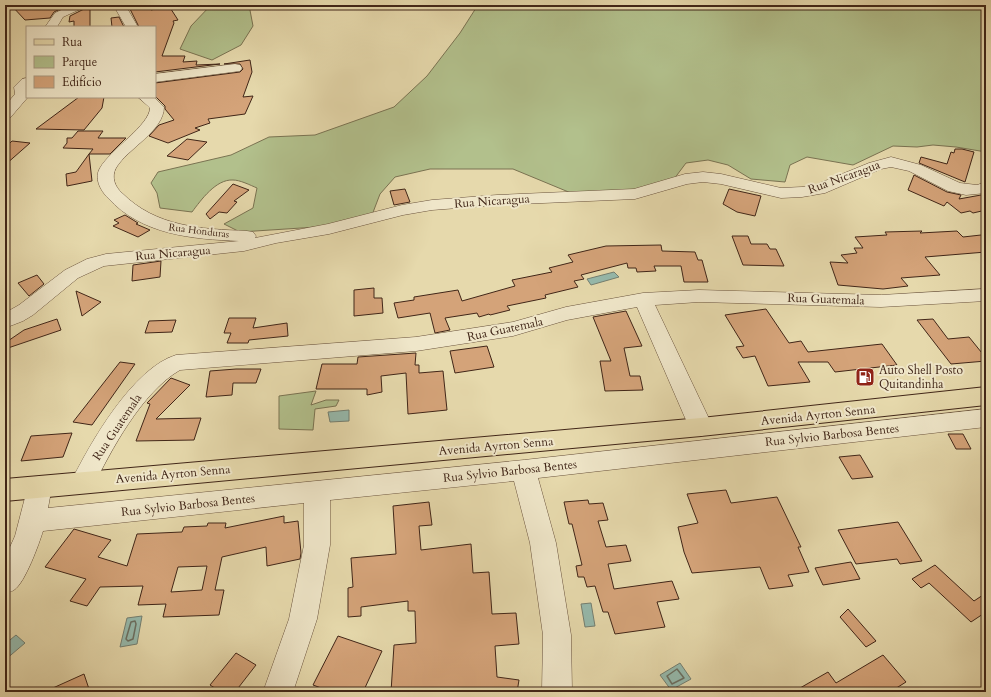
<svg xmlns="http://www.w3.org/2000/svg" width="991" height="697" viewBox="0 0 991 697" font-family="Cardo,serif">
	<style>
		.green { fill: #b2c08c; stroke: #7a7352 }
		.water { fill: #96baad; stroke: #747f71 }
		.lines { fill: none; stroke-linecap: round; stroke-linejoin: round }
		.shore { stroke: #6c7062; stroke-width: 1.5 }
		.building { fill: #d4a379; stroke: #412618; fill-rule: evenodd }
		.minor-casing { stroke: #6a533d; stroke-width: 1 }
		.major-casing { stroke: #412618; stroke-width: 2 }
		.minor { fill: #efe6c9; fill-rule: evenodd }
		.major { fill: #e6d9ac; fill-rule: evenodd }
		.labels { text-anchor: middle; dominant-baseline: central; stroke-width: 4; stroke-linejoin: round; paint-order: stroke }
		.far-street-label { font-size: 10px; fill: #412618; stroke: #efe6c9 }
		.street-label { font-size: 12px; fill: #412618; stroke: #efe6c9 }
		.poi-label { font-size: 12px; fill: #412618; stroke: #efe6c9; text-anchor: start }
	</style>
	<rect width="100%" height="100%" fill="#e6d9ac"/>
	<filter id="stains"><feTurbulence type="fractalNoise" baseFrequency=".005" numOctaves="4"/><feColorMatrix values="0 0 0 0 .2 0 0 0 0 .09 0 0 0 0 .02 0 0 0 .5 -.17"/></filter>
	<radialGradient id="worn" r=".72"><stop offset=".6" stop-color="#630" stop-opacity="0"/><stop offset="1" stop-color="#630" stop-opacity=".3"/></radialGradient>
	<g class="green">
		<path d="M211,5H249L253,26L241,45L212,60L180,49L191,26Z"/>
		<path d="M491,5H986V152L956,147L933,145L917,147L893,146L853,165L807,157L790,165L785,182L751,179L728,165L708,160L686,163L671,183L625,195L571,193L513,169H430L395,177L380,194L372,215L332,226L240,232L224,224L253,208L257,188C250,185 240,180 233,180C216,179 201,200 192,212L160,208L157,193L151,183L158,172L231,155L269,137L315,135L394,107L427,76L460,33L476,8Z"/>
		<path d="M316,391L311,405L326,400H339L336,406L315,409L313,430L279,429V396Z"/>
	</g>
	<g class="water">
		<path d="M614,272L619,277L591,285L587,279Z"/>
		<path d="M349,410V421L330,422L328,412Z"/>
		<path d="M591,603L595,626L585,627L581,604Z"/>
		<path d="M142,616L137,644L120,647L127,618Z"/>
		<path d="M16,635L25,643L5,660V644Z"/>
		<path d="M680,663L691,679L671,690L660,675Z"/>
	</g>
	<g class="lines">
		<g class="shore">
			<path d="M135,621L136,624L133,639L128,641L126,639L131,622Z"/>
			<path d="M677,669L684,678L672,684L667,676Z"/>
		</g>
	</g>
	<g class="building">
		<path d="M11,5H68L54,12L50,18L25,20Z"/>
		<path d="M88,5H90V27H74V21L69,22L70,16L86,8Z"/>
		<path d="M128,5H141L143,8L149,7L151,10L169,6L178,20L173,21L174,23L162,56H185L183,62L197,61L196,65L220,64L155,72V27H139Z"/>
		<path d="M119,17L124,27H112L111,18Z"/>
		<path d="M250,60L252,72L243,97L253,96L245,114L208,119L210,123L195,128L200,130L168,143L149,136L159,125L174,120L165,109V106L155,96V83L240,72L243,69L240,64H224Z"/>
		<path d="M79,97H104L102,108L84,130L36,129Z"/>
		<path d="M78,131H103L98,138H126L110,154H89L93,149L63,148L67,143V138H72Z"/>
		<path d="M187,139L207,142L188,160L167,156Z"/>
		<path d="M12,141L30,143L5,165V148Z"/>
		<path d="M955,149H962L974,152L965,182L919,163L921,157L947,164L951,152L954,153Z"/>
		<path d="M89,154L92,181L67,186L66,174L76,172Z"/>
		<path d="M914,175L947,192L961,195L959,199L981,195L986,198V210L973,213L970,211L961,213L947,202L944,206L908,190Z"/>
		<path d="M233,184L249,190L234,201L237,202L227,213L219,212L210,219L206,214Z"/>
		<path d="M405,189L410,202L394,205L390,191Z"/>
		<path d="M729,189L761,196L755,216L737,212L723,204Z"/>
		<path d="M125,215L138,223L136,224L150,230L138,237L113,226L119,223L114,220Z"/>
		<path d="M922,231L920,233L957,231L963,237L981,235L986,240V252L925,257L940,275L901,278L908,286L883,289L838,285L830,262L848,263L841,255L857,253L854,248H863L855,237L887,235L885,232Z"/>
		<path d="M732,236H748L751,244H767L770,249H776L784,266L743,265Z"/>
		<path d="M661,245L662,251L695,252L698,260H702L708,282H684L681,266H654L656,271L637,272L636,268H628L627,263L581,275L584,279L574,281L578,287L545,295L546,298L507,306L510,310L490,315L489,314L479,317L477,313L445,318L450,330L435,333L430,313L398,318L394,303L414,300V297L458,290L462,301L515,286L512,280L552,272L549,268L573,262L568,255L606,246Z"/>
		<path d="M161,261L160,277L132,281L133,265Z"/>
		<path d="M37,275L44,284L29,296L18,283Z"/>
		<path d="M374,288V298H382L383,313L354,316V290Z"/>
		<path d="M76,291L101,302L82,316Z"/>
		<path d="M766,309L789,343L801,341L808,352L882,344L897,365L835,372L828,362H798L810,382L768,386L755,356L743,358L736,347L744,346L725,315Z"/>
		<path d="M626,311L642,346L624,348L630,376H640L643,390L605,391L600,361H611L593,317Z"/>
		<path d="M229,318H256L253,328L287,323L288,336L249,340L248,343H227L231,333H224Z"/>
		<path d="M57,319L61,330L5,349V343L24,330Z"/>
		<path d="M933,319L948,339L969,337L986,358V361L951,364L917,320Z"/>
		<path d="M176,320L172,332L145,333L149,321Z"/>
		<path d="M487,346L494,367L455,373L450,351Z"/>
		<path d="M416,353L415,365H419V373L443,371L447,410L408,414L406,373L381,376L382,392L367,395V389H316L322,364H357L358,357Z"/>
		<path d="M120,362L135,364L92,425L73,422Z"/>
		<path d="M236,369H261L256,383H233L232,395L206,397L210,371Z"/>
		<path d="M171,378L190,385L156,419L201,418L194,440L136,441L150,404L147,403Z"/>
		<path d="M72,433L63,457L21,461L31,436Z"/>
		<path d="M948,434H963L971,449H956Z"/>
		<path d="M860,455L873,477L852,479L839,457Z"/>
		<path d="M726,490L731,503L777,497L801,547H798L809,572L788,575L793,586L769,589L760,567L692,573L684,552L678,527L698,523L687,494Z"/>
		<path d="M588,500L589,504L603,503L608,520L598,521L606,547L626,545L631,561L608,564L614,589L672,581L679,599L657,602L665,627L615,634L608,612H603L595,586L587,587L584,577H578L576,566L582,565L572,524H569L564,502Z"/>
		<path d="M429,502L432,525L419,526L421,550L471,544L473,573L489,572L492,614L516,613L519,644L495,646L497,677L519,680L517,692H391L394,645L416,643L415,611H408V601L361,607V616L348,617V588L353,587L351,558L396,554L393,506Z"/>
		<path d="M284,516V523L298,521L301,553L300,559L267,566L266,547L222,557L215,590H224L219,615L163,617L166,604L138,605L143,586L100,587L87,606L70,601L86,579L45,567L74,529L111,540L98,557L127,566L137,534L182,532L184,527L207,526L208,523H226L225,528ZM207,566L202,590L171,592L178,567Z"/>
		<path d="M898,522L922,561L900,564L897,559L856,564L838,530Z"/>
		<path d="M851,562L860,579L823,585L815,568Z"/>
		<path d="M935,565L974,601L986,593V612L971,622L929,583L921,588L912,579Z"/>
		<path d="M848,609L876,641L866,647L840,617Z"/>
		<path d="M338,636L382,651L363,692H332L313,685Z"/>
		<path d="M236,653L256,665L235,692H221L210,685Z"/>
		<path d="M883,655L906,682L890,692H793L828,672L836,683Z"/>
		<path d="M84,674L90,692H44Z"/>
	</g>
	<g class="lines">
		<g class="minor-casing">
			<g id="minor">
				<path d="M72,5H87L85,7L63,17L57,27H45L55,13Z"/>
				<path d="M115,5H127V8L138,27H126L115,8Z"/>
				<path d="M235,64L240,65L242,68L240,71L155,82V74Z"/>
				<path d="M27,78L28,97L10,118L5,119V106L15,94L14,87L22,79Z"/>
				<path d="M138,97H154L164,107C164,131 127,149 116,168C111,177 115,187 122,193C156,227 201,229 247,231L253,232L256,236L255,238L328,224L402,205L432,200L497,195L634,189L685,174L703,172L721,174L781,188L802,187L815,185L869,163L891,157L921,165L960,183L977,185L986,182V193L966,195L948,191L909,171L891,167L881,169L825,193L802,197L781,198L721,184L703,182L687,184L635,199L497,205L432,210L403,215L329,234L276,243L244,251L104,266L78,278L33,315L23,321L5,328V313L19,305L65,270L87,259L106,254L239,241C192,239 142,235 108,198C100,190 94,178 100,168C110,150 150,125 150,108Z"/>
				<path d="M986,289V301L881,307L699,302L655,305L713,427L709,433L701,436L693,433L689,427L637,307L567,320L513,336L416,351L180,370C142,392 111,450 92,489L83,492L74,489L71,482C90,443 133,368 176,355L416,337L513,322L566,307L643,293L699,290L881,295Z"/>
				<path d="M986,409V427L538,478L556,543L571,635L572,692H542L543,635L530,543L514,481L330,500V545L317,619L293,692H263L289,619L304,545V503L43,531C39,544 25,583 14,590C11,592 8,592 5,593V558L15,536L28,486L31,479L40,476L49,479L52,486L48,508L524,460Z"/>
			</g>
		</g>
		<g class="major-casing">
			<path id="major" d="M986,387V405L701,436L5,501V479L701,418Z"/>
		</g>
		<use href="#minor" class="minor"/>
		<use href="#major" class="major"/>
	</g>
	<defs>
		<g id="fuel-square" transform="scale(1)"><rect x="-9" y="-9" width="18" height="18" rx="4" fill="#8f2418" stroke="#efe6c9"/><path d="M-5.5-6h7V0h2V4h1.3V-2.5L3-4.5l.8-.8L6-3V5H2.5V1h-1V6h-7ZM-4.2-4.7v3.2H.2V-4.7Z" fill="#fff"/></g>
	</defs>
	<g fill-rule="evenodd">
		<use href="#fuel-square" x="865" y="377"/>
	</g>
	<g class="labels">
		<g class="far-street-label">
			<text transform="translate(199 231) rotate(7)">Rua Honduras</text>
		</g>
		<g class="street-label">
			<text transform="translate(844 177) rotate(-20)">Rua Nicaragua</text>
			<text transform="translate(492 201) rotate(-4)">Rua Nicaragua</text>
			<text transform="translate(173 253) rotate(-5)">Rua Nicaragua</text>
			<text transform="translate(826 299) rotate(2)">Rua Guatemala</text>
			<text transform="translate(505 329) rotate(-12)">Rua Guatemala</text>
			<text transform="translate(818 415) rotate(-6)">Avenida Ayrton Senna</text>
			<text transform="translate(117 427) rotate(-56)">Rua Guatemala</text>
			<text transform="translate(832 435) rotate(-6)">Rua Sylvio Barbosa Bentes</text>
			<text transform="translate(496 446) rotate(-5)">Avenida Ayrton Senna</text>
			<text transform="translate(510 471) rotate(-6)">Rua Sylvio Barbosa Bentes</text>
			<text transform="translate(173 474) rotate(-5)">Avenida Ayrton Senna</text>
			<text transform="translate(188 505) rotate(-6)">Rua Sylvio Barbosa Bentes</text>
		</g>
		<g class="poi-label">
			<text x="879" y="370">Auto Shell Posto<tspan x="879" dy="14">Quitandinha</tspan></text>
		</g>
	</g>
	<rect width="991" height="697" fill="none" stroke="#e6d9ac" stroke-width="20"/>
	<rect x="6" y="6" width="979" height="685" fill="none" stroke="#412618" stroke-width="2"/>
	<rect x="10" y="10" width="971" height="677" fill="none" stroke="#412618"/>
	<rect x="26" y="26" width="130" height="72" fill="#efe6c9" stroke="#a99982"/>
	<rect x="34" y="39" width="20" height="6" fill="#e6d9ac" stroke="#a99982"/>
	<text x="62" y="46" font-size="12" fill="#412618">Rua</text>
	<rect x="34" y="56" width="20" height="12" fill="#b2c08c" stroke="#a99982"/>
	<text x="62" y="66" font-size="12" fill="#412618">Parque</text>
	<rect x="34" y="76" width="20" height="12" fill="#d4a379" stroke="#a99982"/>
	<text x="62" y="86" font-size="12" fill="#412618">Edifício</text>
	<rect width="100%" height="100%" filter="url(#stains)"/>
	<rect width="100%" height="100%" fill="url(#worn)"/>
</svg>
